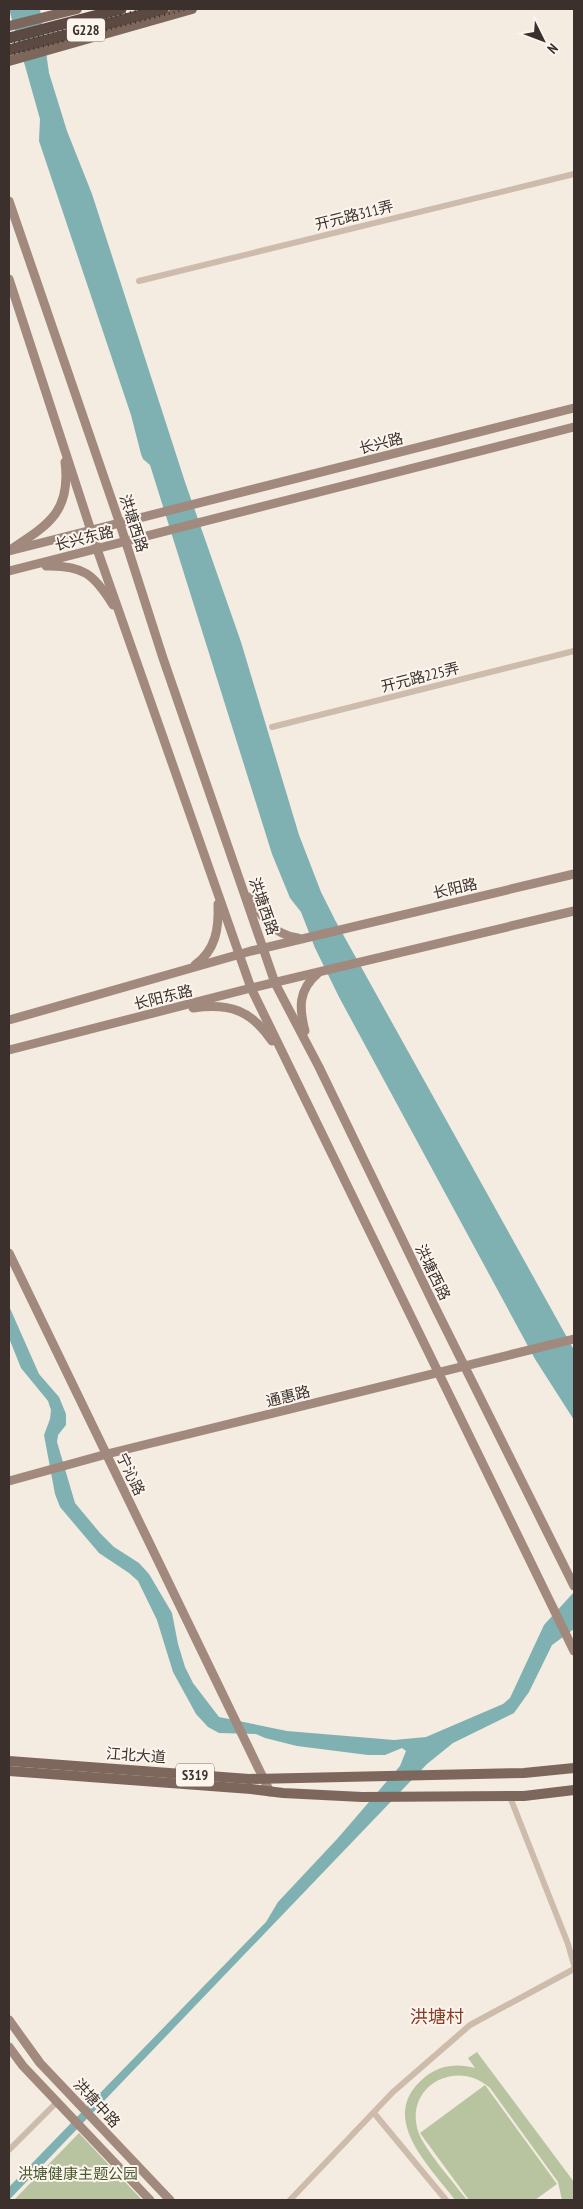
<svg xmlns="http://www.w3.org/2000/svg" width="583" height="2209" viewBox="0 0 583 2209" font-family="'PT Sans Narrow','Noto Sans SC',sans-serif">
	<style>
		.green { fill: #b8c4a0 }
		.water { fill: #7fb0b2 }
		.lines { fill: none; stroke-linecap: round; stroke-linejoin: round }
		.street { stroke: #cdbbac; stroke-width: 6 }
		.secondary { stroke: #a18a7d; stroke-width: 9 }
		.primary { stroke: #7d675c; stroke-width: 10 }
		.highway { stroke: #5c4a42; stroke-width: 11 }
		.rail { stroke: #3b302b; stroke-width: 2.5; stroke-dasharray: 1 4; stroke-linecap: butt }
		.labels { text-anchor: middle; dominant-baseline: central; stroke-width: 4; stroke-linejoin: round; paint-order: stroke }
		.shield { fill: #fbf5ee; stroke: #756b66; stroke-width: 1 }
		.shield-label { font-size: 14px; font-weight: bold; fill: #3b302b }
		.street-label { font-size: 15px; fill: #3b302b; stroke: #fbf5ee }
		.park-label { font-size: 15px; fill: #4a5a2e; stroke: #fbf5ee }
		.quarter-label { font-size: 18px; fill: #8c3b22; stroke: #fbf5ee }
	</style>
	<rect width="100%" height="100%" fill="#f4ebe1"/>
	<g class="green">
		<path d="M477,2052L574,2182L573,2200H562L558,2182L490,2088C457,2058 404,2086 418,2131C423,2148 455,2184 467,2200H455C429,2165 376,2117 425,2077C439,2065 458,2063 475,2068L468,2058Z"/>
		<path d="M485,2085L557,2184L535,2200H469L420,2133Z"/>
		<path d="M79,2133L142,2200H14Z"/>
	</g>
	<g class="water">
		<path d="M9,9H40L49,73L67,131L92,194L185,482L241,642L299,835L321,892L335,920L574,1350V1420L535,1359L339,997L315,948L301,912L290,898L272,854L150,465L143,459L141,454L131,415L39,141L40,119Z"/>
		<path d="M9,1306L39,1374L59,1397L66,1414V1425L58,1435L57,1442L75,1503L100,1533L114,1547L139,1563L149,1574L172,1613L178,1644L185,1667L193,1683L219,1717L287,1731L394,1740L426,1737L503,1704L510,1698L544,1625L574,1592V1629L552,1645L529,1692L514,1713L453,1743L427,1764L9,2200V2187L266,1922L278,1902L338,1838L400,1766L406,1751L402,1748L385,1755H368L297,1746L265,1738L256,1734L219,1733L208,1727L196,1714L173,1672L157,1620L138,1581L129,1573L99,1553L60,1507L55,1494L44,1435L50,1419L51,1410L48,1401L21,1368L9,1338Z"/>
	</g>
	<g class="lines">
		<g class="street">
			<path d="M139,281L574,174"/>
			<path d="M272,727L574,651"/>
			<path d="M510,1797L568,1944L574,1965"/>
			<path d="M374,2113L446,2200"/>
			<path d="M9,2150L57,2102"/>
			<path d="M290,2200L393,2092L470,2025L574,1969"/>
		</g>
		<g class="secondary">
			<path d="M9,201L120,524L163,658L275,983L319,1067L436,1309L574,1586"/>
			<path d="M9,279L97,549L251,988L574,1651"/>
			<path d="M13,548C50,524 71,510 65,462"/>
			<path d="M9,551L574,408"/>
			<path d="M46,566C83,565 94,574 113,605"/>
			<path d="M9,571L574,427"/>
			<path d="M250,897C261,917 274,935 298,938"/>
			<path d="M195,965C216,950 219,928 218,904"/>
			<path d="M193,1008C230,1003 251,1010 272,1041"/>
			<path d="M9,1020L251,951L574,874"/>
			<path d="M305,1031C299,1008 298,990 318,973"/>
			<path d="M9,1050L251,988L574,911"/>
			<path d="M9,1253L270,1792"/>
			<path d="M9,1481L107,1454L574,1339"/>
			<path d="M9,2020L40,2063L170,2200"/>
			<path d="M9,2047L23,2066L150,2200"/>
		</g>
		<g class="primary">
			<path d="M9,26L77,9"/>
			<path d="M9,61L192,9"/>
			<path d="M9,1761L249,1779L524,1773L574,1768"/>
			<path d="M9,1771L251,1789L283,1793L362,1797L524,1796L574,1790"/>
		</g>
		<g class="highway">
			<path d="M9,38L121,9"/>
			<path d="M9,50L163,9"/>
		</g>
		<g class="rail">
			<path d="M9,44L143,9"/>
			<path d="M9,55L187,9"/>
		</g>
	</g>
	<g class="labels">
		<g class="shield">
			<rect x="67" y="18.5" width="38" height="23" rx="4"/>
			<rect x="176" y="1763.5" width="38" height="23" rx="4"/>
		</g>
		<g class="shield-label">
			<text x="86" y="30">G228</text>
			<text x="195" y="1775">S319</text>
		</g>
		<g class="street-label">
			<text transform="translate(354 215) rotate(-14)">开元路311弄</text>
			<text transform="translate(381 443) rotate(-14)">长兴路</text>
			<text transform="translate(134 523) rotate(72)">洪塘西路</text>
			<text transform="translate(84 538) rotate(-14)">长兴东路</text>
			<text transform="translate(420 677) rotate(-14)">开元路225弄</text>
			<text transform="translate(455 888) rotate(-13)">长阳路</text>
			<text transform="translate(264 906) rotate(71)">洪塘西路</text>
			<text transform="translate(163 997) rotate(-14)">长阳东路</text>
			<text transform="translate(433 1272) rotate(64)">洪塘西路</text>
			<text transform="translate(288 1396) rotate(-14)">通惠路</text>
			<text transform="translate(131 1474) rotate(64)">宁沁路</text>
			<text transform="translate(136 1755) rotate(4)">江北大道</text>
			<text transform="translate(97 2103) rotate(47)">洪塘中路</text>
		</g>
		<g class="park-label">
			<text x="78" y="2173">洪塘健康主题公园</text>
		</g>
		<g class="quarter-label">
			<text x="437" y="2016">洪塘村</text>
		</g>
	</g>
	<rect width="583" height="2209" fill="none" stroke="#3b302b" stroke-width="20"/>
	<g transform="translate(543 40) rotate(132)" stroke="#fbf5ee" stroke-width="4" paint-order="stroke">
	<path d="M0-4L9 19L0 12L-9 19Z" fill="#3b302b"/>
	<text y="-8" font-size="14" font-weight="bold" text-anchor="middle" fill="#3b302b">N</text>
	</g>
</svg>
